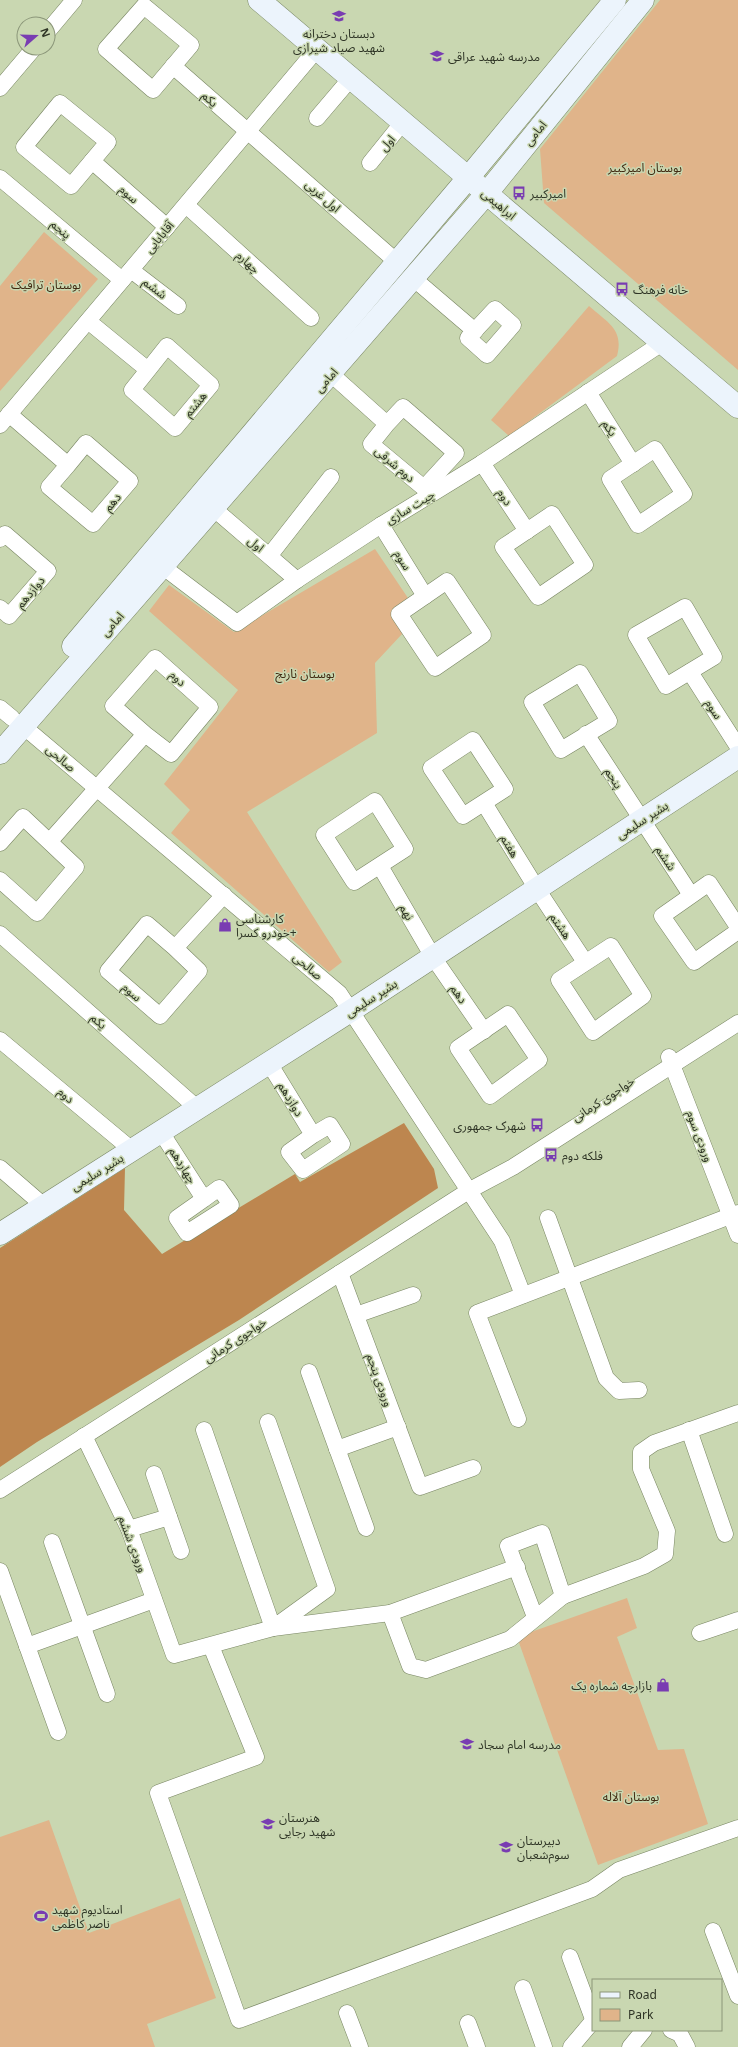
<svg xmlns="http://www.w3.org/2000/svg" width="738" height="2047" viewBox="0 0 738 2047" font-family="'Noto Sans','Noto Sans Arabic',sans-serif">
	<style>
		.green { fill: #e0b48a }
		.forest { fill: #bd864f }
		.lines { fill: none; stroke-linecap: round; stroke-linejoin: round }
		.street-casing { stroke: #788562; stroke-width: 17 }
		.secondary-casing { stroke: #788562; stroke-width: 23 }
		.street { stroke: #fff; stroke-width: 16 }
		.secondary { stroke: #ecf4fc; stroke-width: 22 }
		.labels { text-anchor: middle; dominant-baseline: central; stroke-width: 3; stroke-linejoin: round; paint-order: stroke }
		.poi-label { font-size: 12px; fill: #2f3526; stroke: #c9d7b1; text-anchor: start }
		.street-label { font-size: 12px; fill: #2f3526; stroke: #c9d7b1 }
		.park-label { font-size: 12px; fill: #412911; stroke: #c9d7b1 }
	</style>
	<rect width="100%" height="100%" fill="#c9d7b1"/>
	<g class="green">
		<path d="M660,0H738V370L544,203L540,149Z"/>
		<path d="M44,232L98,279L0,391V286Z"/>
		<path d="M589,306C608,323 624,329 617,356L509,436L491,420Z"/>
		<path d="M375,549L410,601L403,633L375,663L377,733L247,812L342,962L329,972L171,833L190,810L164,784L238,690L149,611L169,585L234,632Z"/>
		<path d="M627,1598L637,1628L617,1637L658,1750L684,1749L708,1824L598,1865L517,1637Z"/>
		<path d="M49,1820L89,1933L180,1898L216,1998L147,2024L155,2047H0V1837Z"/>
	</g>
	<path class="forest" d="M404,1123L434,1169L438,1188L239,1320L37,1442L0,1467V1248L125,1168L124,1210L162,1254L295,1174L300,1182Z"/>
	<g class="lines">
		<g class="street-casing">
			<g id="street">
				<path d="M144,6L191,45L153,90L106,49Z"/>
				<path d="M48,31L74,0"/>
				<path d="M173,66L397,262"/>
				<path d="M0,88L34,48"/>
				<path d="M60,103L108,142L71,186L24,147Z"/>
				<path d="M317,118L351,78"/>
				<path d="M92,161L167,227"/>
				<path d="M370,163L403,122"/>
				<path d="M0,178L122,280"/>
				<path d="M186,205L311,318"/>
				<path d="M131,270L178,306"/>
				<path d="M413,278L475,331"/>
				<path d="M495,309L513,325L487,355L468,338Z"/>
				<path d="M88,321L148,370L167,346L211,385L175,428L132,390L148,370"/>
				<path d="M331,374L387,424L403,407L456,453L424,488L371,444L387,424"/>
				<path d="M588,392L633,464"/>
				<path d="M9,414L68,465L86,443L130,481L93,524L49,487L68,465"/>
				<path d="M0,425L317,49"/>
				<path d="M655,449L684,494L638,525L610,479Z"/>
				<path d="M482,463L527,531"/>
				<path d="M213,508L297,580"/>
				<path d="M552,514L585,565L538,597L503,547Z"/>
				<path d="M381,525L425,596"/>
				<path d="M0,539L5,534L48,571L9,616L0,608"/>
				<path d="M270,555L331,477"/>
				<path d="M162,566L237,623L297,580L381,525L482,463L662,343"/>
				<path d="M447,581L483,635L435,668L399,614Z"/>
				<path d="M685,607L714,657L666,686L636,635Z"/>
				<path d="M690,672L738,747"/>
				<path d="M580,673L609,721L561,750L532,702Z"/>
				<path d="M0,708L12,718"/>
				<path d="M23,726L339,993L502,1241L523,1295"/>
				<path d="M586,734L691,895"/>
				<path d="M473,740L505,789L463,816L431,768Z"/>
				<path d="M375,801L405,849L354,882L324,835Z"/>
				<path d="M484,803L537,889L585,962"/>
				<path d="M50,841L145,734L113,706L155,658L210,707L171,754L145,734"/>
				<path d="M0,843L23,817L76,867L37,913L0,880"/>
				<path d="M380,866L433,957L484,1031"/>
				<path d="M738,927L709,883L662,916L694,962L738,931"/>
				<path d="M0,934L197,1108"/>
				<path d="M611,946L643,996L593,1032L559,980Z"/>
				<path d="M175,948L147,924L108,971L160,1016L199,971L175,948L224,895"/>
				<path d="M508,1014L539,1060L490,1096L458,1048Z"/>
				<path d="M0,1040L132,1150"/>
				<path d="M669,1057L738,1235"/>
				<path d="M269,1063L313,1135L330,1125L342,1144L303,1170L289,1152L313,1135"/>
				<path d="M161,1132L204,1199L219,1188L231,1205L187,1233L177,1218L204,1199"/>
				<path d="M0,1168L44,1206"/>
				<path d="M548,1218L606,1378L619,1391L639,1390"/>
				<path d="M340,1273L420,1487L473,1468"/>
				<path d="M356,1315L413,1295"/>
				<path d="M309,1372L366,1528"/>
				<path d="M518,1419L477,1313L738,1213"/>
				<path d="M204,1430L273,1628L327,1589L268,1422"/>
				<path d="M689,1430L725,1534"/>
				<path d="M84,1436L129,1529L174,1655L273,1628L390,1613L517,1567"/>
				<path d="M337,1449L398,1427"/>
				<path d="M154,1474L181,1551"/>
				<path d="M0,1490L470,1190L513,1167L738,1023"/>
				<path d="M129,1529L169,1517"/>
				<path d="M52,1542L107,1694"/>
				<path d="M0,1571L58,1732"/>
				<path d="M563,1596L644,1566L665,1554L667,1531L641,1469V1452L654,1443L738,1413"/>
				<path d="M390,1613L410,1666L426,1670L510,1639L563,1596L542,1533L508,1546L535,1617"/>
				<path d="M700,1633L738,1620"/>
				<path d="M27,1646L154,1600"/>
				<path d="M211,1646L256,1757L158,1793L239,2020L592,1889L619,1870L738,1828"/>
				<path d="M713,1931L738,1996"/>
				<path d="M570,1957L593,2019"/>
				<path d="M523,1988L544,2047"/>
				<path d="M347,2013L360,2047"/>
				<path d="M468,2023L477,2047"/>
				<path d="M671,2030L680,2034L687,2047"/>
				<path d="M571,2047L593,2021"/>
				<path d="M630,2047L644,2030"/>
			</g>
		</g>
		<g class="secondary-casing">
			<g id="secondary">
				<path d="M259,0L738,407"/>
				<path d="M73,646L468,178L615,0"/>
				<path d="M0,753L487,193L643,0"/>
				<path d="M0,1234L352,1010L738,757"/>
			</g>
		</g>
		<use href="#street" class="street"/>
		<use href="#secondary" class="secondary"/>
	</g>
	<defs>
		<g id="school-bare" transform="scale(1.08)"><path d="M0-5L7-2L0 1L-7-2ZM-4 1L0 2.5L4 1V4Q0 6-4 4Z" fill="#793cb2" stroke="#c9d7b1" stroke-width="2.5" paint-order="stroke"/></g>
		<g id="bus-bare" transform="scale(1.08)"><path d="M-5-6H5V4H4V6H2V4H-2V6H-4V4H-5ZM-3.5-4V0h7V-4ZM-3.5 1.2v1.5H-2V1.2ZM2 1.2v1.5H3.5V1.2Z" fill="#793cb2" stroke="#c9d7b1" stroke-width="2.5" paint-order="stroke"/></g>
		<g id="shop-bare" transform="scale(1.08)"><path d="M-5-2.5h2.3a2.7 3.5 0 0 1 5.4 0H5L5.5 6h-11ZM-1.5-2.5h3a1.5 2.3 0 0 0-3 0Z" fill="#793cb2" stroke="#c9d7b1" stroke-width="2.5" paint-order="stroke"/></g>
		<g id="stadium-bare" transform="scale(1.08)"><path d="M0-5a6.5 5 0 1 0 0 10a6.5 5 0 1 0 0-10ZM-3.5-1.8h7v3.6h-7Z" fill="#793cb2" stroke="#c9d7b1" stroke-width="2.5" paint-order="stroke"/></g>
	</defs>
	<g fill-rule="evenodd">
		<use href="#school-bare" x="339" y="16"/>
		<use href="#school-bare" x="437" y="56"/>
		<use href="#bus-bare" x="519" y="193"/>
		<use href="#bus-bare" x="622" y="289"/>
		<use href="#shop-bare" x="225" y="925"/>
		<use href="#bus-bare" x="537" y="1125"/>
		<use href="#bus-bare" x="551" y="1155"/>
		<use href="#shop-bare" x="663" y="1685"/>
		<use href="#school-bare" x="467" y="1744"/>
		<use href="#school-bare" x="268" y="1824"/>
		<use href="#school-bare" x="506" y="1847"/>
		<use href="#stadium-bare" x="41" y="1916"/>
	</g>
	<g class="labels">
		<g class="poi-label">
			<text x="339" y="33" text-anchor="middle">دبستان دخترانه<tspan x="339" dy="14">شهید صیاد شیرازی</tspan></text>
			<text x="448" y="56">مدرسه شهید عراقی</text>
			<text x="530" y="193">امیرکبیر</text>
			<text x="633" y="289">خانه فرهنگ</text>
			<text x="236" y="918">کارشناسی<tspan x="236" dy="14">خودرو کسرا+</tspan></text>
			<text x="526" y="1125" text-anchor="end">شهرک جمهوری</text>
			<text x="562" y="1155">فلکه دوم</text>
			<text x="652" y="1685" text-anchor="end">بازارچه شماره یک</text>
			<text x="478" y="1744">مدرسه امام سجاد</text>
			<text x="279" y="1817">هنرستان<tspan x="279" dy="14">شهید رجایی</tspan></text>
			<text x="517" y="1840">دبیرستان<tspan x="517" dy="14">سوم‌شعبان</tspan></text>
			<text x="52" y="1909">استادیوم شهید<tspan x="52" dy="14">ناصر کاظمی</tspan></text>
		</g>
		<g class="street-label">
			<text transform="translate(210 99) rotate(42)">یکم</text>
			<text transform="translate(535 133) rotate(-51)">امامی</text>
			<text transform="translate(387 143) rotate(-50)">اول</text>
			<text transform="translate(129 194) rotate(41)">سوم</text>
			<text transform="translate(323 196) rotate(41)">اول غربی</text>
			<text transform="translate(499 204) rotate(40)">ابراهیمی</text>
			<text transform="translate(61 229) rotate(40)">پنجم</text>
			<text transform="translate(159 237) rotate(-50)">آقابابایی</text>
			<text transform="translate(248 262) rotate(42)">چهارم</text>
			<text transform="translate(155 288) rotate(38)">ششم</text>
			<text transform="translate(326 380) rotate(-49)">امامی</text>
			<text transform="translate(195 404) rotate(-50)">هشتم</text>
			<text transform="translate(610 428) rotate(58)">یکم</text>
			<text transform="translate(395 464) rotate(40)">دوم شرقی</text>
			<text transform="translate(505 497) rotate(57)">دوم</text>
			<text transform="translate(112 502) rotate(-50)">دهم</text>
			<text transform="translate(410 507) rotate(-31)">چیت سازی</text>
			<text transform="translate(256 544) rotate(39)">اول</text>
			<text transform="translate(403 560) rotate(58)">سوم</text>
			<text transform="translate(30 592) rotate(-50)">دوازدهم</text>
			<text transform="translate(112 624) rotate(-49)">امامی</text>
			<text transform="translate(178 678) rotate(42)">دوم</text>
			<text transform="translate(714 709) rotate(57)">سوم</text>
			<text transform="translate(61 758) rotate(40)">صالحی</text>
			<text transform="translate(614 778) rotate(57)">پنجم</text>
			<text transform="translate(642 820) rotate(-33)">بشیر سلیمی</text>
			<text transform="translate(510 846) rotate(59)">هفتم</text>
			<text transform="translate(666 858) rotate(56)">ششم</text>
			<text transform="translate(407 912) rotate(60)">نهم</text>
			<text transform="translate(561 926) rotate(56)">هشتم</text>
			<text transform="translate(308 966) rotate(40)">صالحی</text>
			<text transform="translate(132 992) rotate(41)">سوم</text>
			<text transform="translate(459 994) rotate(56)">دهم</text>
			<text transform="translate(371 998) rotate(-33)">بشیر سلیمی</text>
			<text transform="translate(99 1021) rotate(41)">یکم</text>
			<text transform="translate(66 1095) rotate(40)">دوم</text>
			<text transform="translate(291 1099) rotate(59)">دوازدهم</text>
			<text transform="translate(603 1099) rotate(-33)">خواجوی کرمانی</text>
			<text transform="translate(700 1136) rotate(69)">ورودی سوم</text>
			<text transform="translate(183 1165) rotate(58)">چهاردهم</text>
			<text transform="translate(97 1172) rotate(-32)">بشیر سلیمی</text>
			<text transform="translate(235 1340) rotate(-33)">خواجوی کرمانی</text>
			<text transform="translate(380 1380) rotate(70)">ورودی پنجم</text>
			<text transform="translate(133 1544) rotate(69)">ورودی ششم</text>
		</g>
		<g class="park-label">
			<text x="645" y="167">بوستان امیرکبیر</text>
			<text x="46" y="284">بوستان ترافیک</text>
			<text x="305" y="673">بوستان نارنج</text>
			<text x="631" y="1796">بوستان آلاله</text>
		</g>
	</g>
	<rect x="592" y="1979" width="130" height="52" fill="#c9d7b1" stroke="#8b9679"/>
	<rect x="600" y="1992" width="20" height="6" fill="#ecf4fc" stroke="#8b9679"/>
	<text x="628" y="1999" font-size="12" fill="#2f3526">Road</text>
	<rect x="600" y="2009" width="20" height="12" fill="#e0b48a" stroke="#8b9679"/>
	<text x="628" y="2019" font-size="12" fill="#2f3526">Park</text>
	<g transform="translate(36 36) rotate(70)"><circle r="19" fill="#c9d7b1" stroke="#8b9679"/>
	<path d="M0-3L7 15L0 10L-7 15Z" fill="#793cb2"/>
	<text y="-6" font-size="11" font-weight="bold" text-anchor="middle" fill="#2f3526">N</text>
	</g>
</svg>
